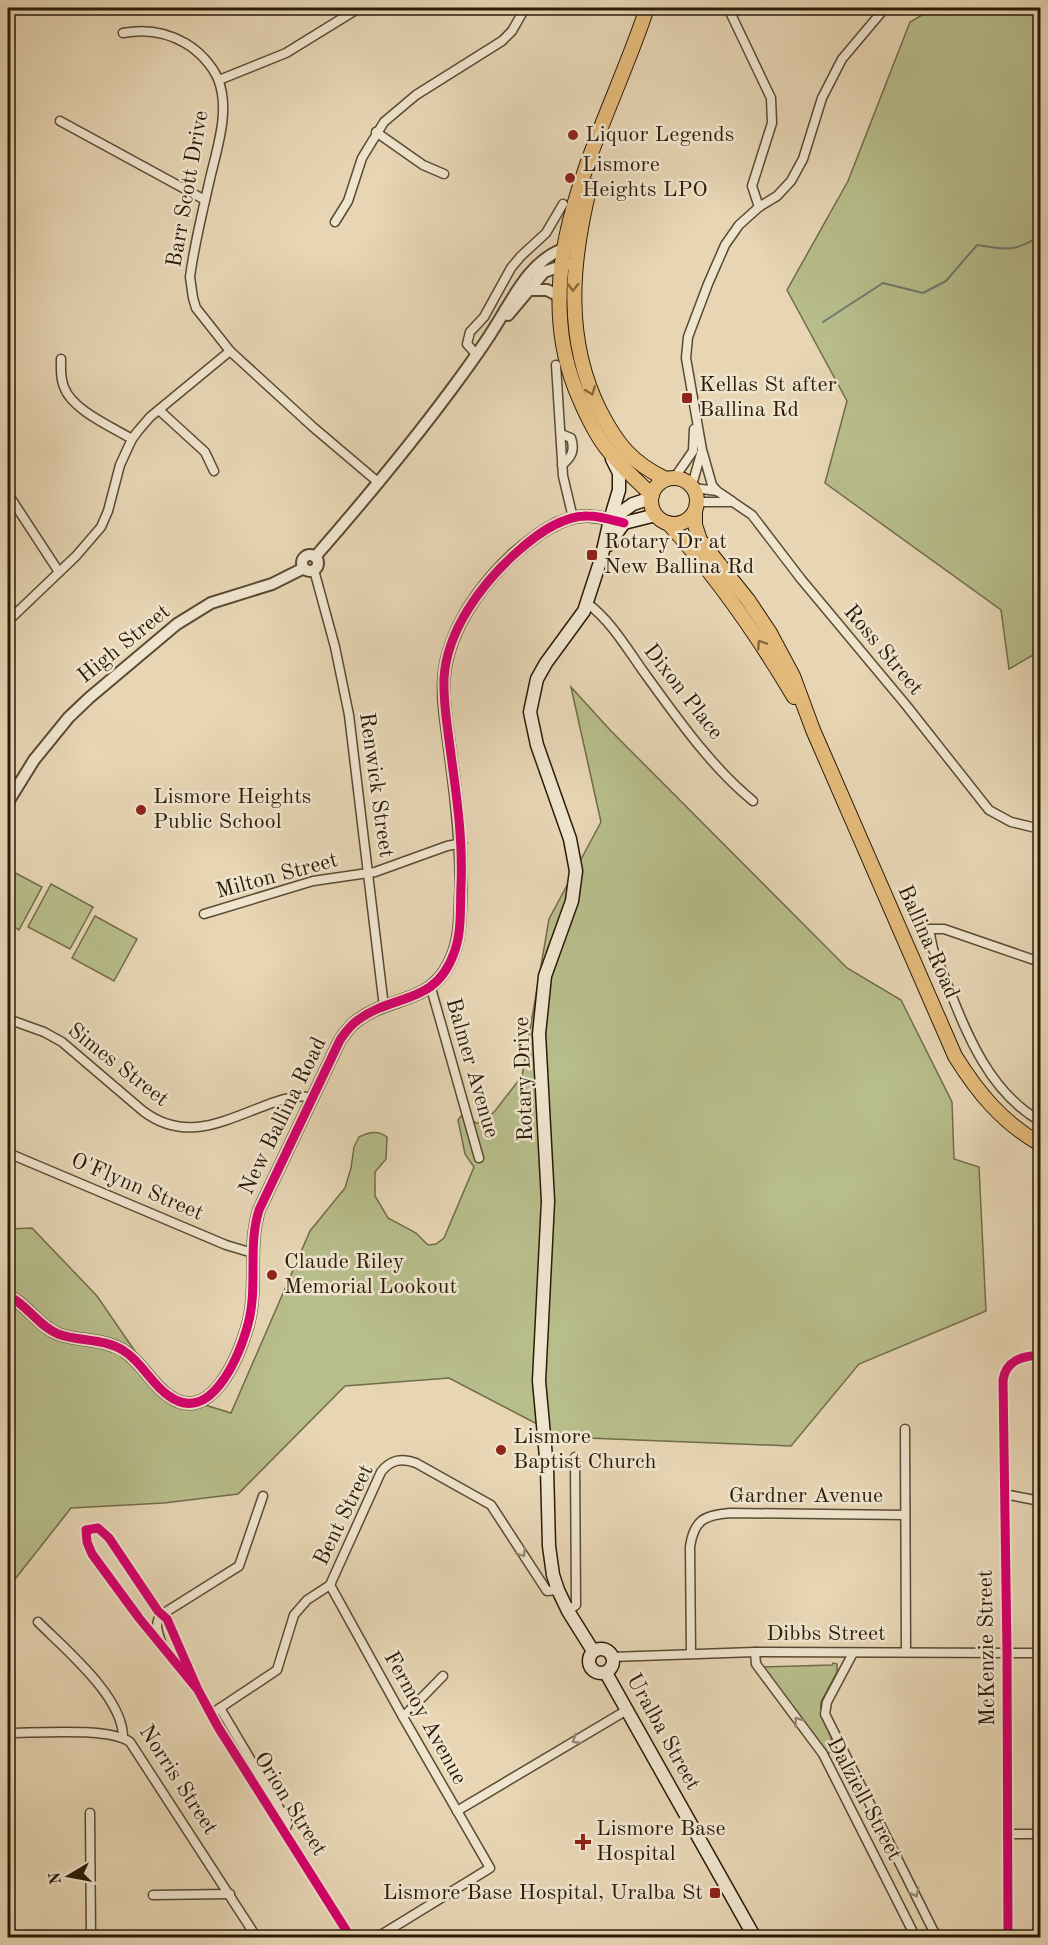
<svg xmlns="http://www.w3.org/2000/svg" width="1048" height="1945" viewBox="0 0 1048 1945" font-family="'Old Standard TT',serif">
	<style>
		.green { fill: #b7bd8b; stroke: #716c49; stroke-width: 1.5 }
		.lines { fill: none; stroke-linecap: round; stroke-linejoin: round }
		.stream { stroke: #6c7a6b; stroke-width: 2 }
		.minor-casing { stroke: #5a4a32; stroke-width: 11 }
		.tertiary-casing { stroke: #5a4a32; stroke-width: 14 }
		.secondary-casing { stroke: #2b1b07; stroke-width: 15 }
		.primary-casing { stroke: #2b1b07; stroke-width: 16 }
		.minor { stroke: #efe4ce; stroke-width: 8 }
		.tertiary { stroke: #efe4ce; stroke-width: 10 }
		.secondary { stroke: #efe4ce; stroke-width: 12 }
		.primary { stroke: #e4ba7a; stroke-width: 14 }
		.cycleway-casing { stroke: #efe4ce; stroke-width: 13 }
		.cycleway { stroke: #d6006c; stroke-width: 9 }
		.oneway { stroke: #886a40 }
		.oneway2 { stroke: #978a74 }
		.poi-dot { fill: #8f2418; stroke: #efe4ce; stroke-width: 2 }
		.labels { text-anchor: middle; dominant-baseline: central; stroke-width: 5; stroke-linejoin: round; paint-order: stroke }
		.poi-label { font-size: 22px; fill: #2b1b07; stroke: #efe4ce; text-anchor: start }
		.street-label { font-size: 22px; fill: #2b1b07; stroke: #efe4ce }
	</style>
	<rect width="100%" height="100%" fill="#e7d5b4"/>
	<filter id="stains"><feTurbulence type="fractalNoise" baseFrequency=".00333" numOctaves="4"/><feColorMatrix values="0 0 0 0 .2 0 0 0 0 .09 0 0 0 0 .02 0 0 0 .5 -.17"/></filter>
	<radialGradient id="worn" r=".72"><stop offset=".6" stop-color="#630" stop-opacity="0"/><stop offset="1" stop-color="#630" stop-opacity=".3"/></radialGradient>
	<g class="green">
		<path d="M934,8H1040V651L1009,669L1001,610L825,483L847,401L787,290L848,181L910,22Z"/>
		<path d="M571,687L611,731L847,968L901,1000L952,1102L954,1159L979,1167L986,1311L859,1364L791,1446L562,1437L449,1378L345,1386L238,1494L164,1503L71,1508L8,1588V1229L32,1228L97,1296L163,1392L231,1413L310,1231L345,1188L351,1168L354,1147L359,1137C369,1132 378,1130 387,1137L386,1159L375,1172V1196L388,1218L416,1233L428,1245L436,1244L444,1238L474,1167L465,1154L458,1120L461,1116L471,1119L476,1123H482L495,1111L522,1076L549,919L601,822Z"/>
		<path d="M8,869L42,887L19,930L8,923Z"/>
		<path d="M51,884L93,907L70,949L28,927Z"/>
		<path d="M95,916L137,939L114,981L72,958Z"/>
		<path d="M833,1663L837,1664V1672L821,1702C818,1720 835,1733 832,1751L827,1754L762,1667L832,1665Z"/>
	</g>
	<g class="lines">
		<path class="stream" d="M823,322L883,283L923,293L946,281L977,245C1007,250 1014,252 1040,236"/>
		<g class="minor-casing">
			<g id="minor">
				<path d="M728,8L771,98L772,123L752,186L759,207"/>
				<path d="M123,33C144,29 166,32 185,43C199,51 212,65 218,79C231,111 216,151 209,183C202,214 194,246 190,277L193,298L196,308L230,351L313,427L379,483"/>
				<path d="M219,80L286,53L359,8"/>
				<path d="M60,121L205,200"/>
				<path d="M376,132L423,165L444,174"/>
				<path d="M335,222L348,201L362,158L384,122L416,95L502,41L512,31L525,8"/>
				<path d="M476,354L467,344L470,332L484,317L511,268L521,256L546,233L563,204"/>
				<path d="M61,359C61,368 60,378 64,387C72,410 112,427 132,439"/>
				<path d="M556,365L563,476L573,518"/>
				<path d="M159,410L205,452L214,471"/>
				<path d="M561,434L571,438C575,450 572,457 562,465"/>
				<path d="M703,453L712,485L717,491L732,501"/>
				<path d="M675,477L693,451L694,429"/>
				<path d="M692,485L702,450L686,358L688,337L708,284L725,245L739,225L759,207L777,196L791,181L803,159L822,98L842,59L885,8"/>
				<path d="M694,488L717,491"/>
				<path d="M8,494L59,572"/>
				<path d="M698,502H733L752,515L801,579L906,705L989,810L1011,822L1040,829"/>
				<path d="M314,570L335,647L349,715L384,1007"/>
				<path d="M587,603C611,621 626,647 643,671C675,715 710,766 753,801"/>
				<path d="M8,621L76,556L101,527L108,511L120,465L132,439L138,431L150,417L230,351"/>
				<path d="M204,914L313,881L375,872L447,846L462,843"/>
				<path d="M1040,962L944,929H929L933,949C959,1010 979,1086 1040,1121"/>
				<path d="M431,988L479,1158"/>
				<path d="M8,1019L44,1032L62,1042L143,1111C188,1145 228,1118 275,1102C286,1098 300,1094 312,1098"/>
				<path d="M8,1153L226,1245L246,1251H253"/>
				<path d="M905,1429L906,1652"/>
				<path d="M1004,1494L1040,1501"/>
				<path d="M330,1585L403,1717L490,1868L376,1938"/>
				<path d="M568,1611L576,1605L575,1457"/>
				<path d="M38,1622C65,1649 123,1697 123,1737"/>
				<path d="M161,1642C158,1632 154,1624 161,1615L239,1566L263,1496"/>
				<path d="M755,1652L756,1664L759,1668L823,1754L916,1938"/>
				<path d="M853,1653L827,1702L825,1714L934,1932L941,1938"/>
				<path d="M691,1654L690,1547C694,1520 704,1515 730,1513L905,1515"/>
				<path d="M612,1657L755,1652L1040,1653"/>
				<path d="M198,1690L167,1619L158,1611L109,1538L98,1528L86,1530L87,1542L92,1554L139,1618L198,1690L218,1727L351,1938"/>
				<path d="M220,1708L288,1823L284,1833"/>
				<path d="M211,1714L277,1670L294,1615L307,1600L330,1585L381,1472C391,1459 402,1458 416,1463L491,1505L547,1591L558,1590"/>
				<path d="M403,1717L443,1676"/>
				<path d="M8,1733C36,1733 109,1727 130,1742L257,1938"/>
				<path d="M457,1811L627,1710"/>
				<path d="M90,1813L91,1938"/>
				<path d="M1008,1834H1040"/>
				<path d="M153,1895L230,1894"/>
				<path d="M921,1938L934,1932"/>
				<path d="M1008,1938L1007,1653L1003,1380C1006,1360 1023,1356 1040,1355"/>
			</g>
		</g>
		<g class="tertiary-casing">
			<g id="tertiary">
				<path d="M529,290H547L559,296"/>
				<path d="M508,315L544,272L567,264"/>
				<circle cx="310" cy="563" r="8"/>
				<path d="M315,557C362,503 408,448 451,390C465,371 480,351 493,330C512,301 528,262 563,249"/>
				<path d="M8,802L34,760L69,717L89,698L177,624L211,603L272,584L304,568"/>
				<path d="M8,1296C27,1304 38,1326 58,1334C80,1342 104,1338 124,1351C142,1362 151,1384 169,1396C210,1426 238,1358 247,1328C259,1289 247,1248 259,1210L340,1040C345,1033 350,1025 358,1020C395,993 435,1006 454,952C461,932 460,910 461,889C462,845 457,802 451,758C448,732 442,703 444,677C448,630 481,584 515,553C534,537 560,516 586,516C597,516 608,519 618,521"/>
			</g>
		</g>
		<g class="secondary-casing">
			<g id="secondary">
				<path d="M610,520L633,504L651,498"/>
				<path d="M608,545L624,523L656,515"/>
				<circle cx="601" cy="1661" r="12"/>
				<path d="M593,1651L568,1611L558,1590L553,1575L549,1546L547,1468L539,1381L548,1201L539,1034L545,976L572,901L576,871L570,839L537,745L530,712L537,679L546,663L584,611L601,559L610,520L619,490V473L612,459"/>
				<path d="M606,1673L755,1938"/>
			</g>
		</g>
		<g class="primary-casing">
			<g id="primary">
				<path d="M647,8C607,129 525,257 575,388C583,408 592,428 604,445C618,464 635,479 652,495"/>
				<path d="M590,186C571,262 564,339 600,411C617,444 632,463 666,479"/>
				<circle cx="674" cy="501" r="23"/>
				<path d="M695,512V525L700,540L748,600L770,633L793,676L813,730L955,1056C978,1093 1002,1122 1040,1144"/>
				<path d="M668,523C716,576 758,636 794,697"/>
			</g>
		</g>
		<use href="#minor" class="minor"/>
		<use href="#tertiary" class="tertiary"/>
		<use href="#secondary" class="secondary"/>
		<use href="#primary" class="primary"/>
		<g class="cycleway-casing">
			<g id="cycleway">
				<path d="M8,1296C27,1304 38,1326 58,1334C80,1342 104,1338 124,1351C142,1362 151,1384 169,1396C210,1426 238,1358 247,1328C259,1289 247,1248 259,1210L340,1040C345,1033 350,1025 358,1020C394,993 435,1006 454,953C462,932 460,908 461,886C463,841 457,799 451,755C448,730 443,704 444,678C447,630 482,583 517,552C536,535 562,515 588,516C600,516 612,520 624,523"/>
				<path d="M198,1690L167,1619L158,1611L109,1538L98,1528L86,1530L87,1542L92,1554L139,1618L198,1690L218,1727L351,1938"/>
				<path d="M1008,1938L1007,1653L1003,1380C1006,1360 1023,1356 1040,1355"/>
			</g>
		</g>
		<use href="#cycleway" class="cycleway"/>
	</g>
	<defs><path id="oneway-chevron" d="M-2-3.5L2.5 0L-2 3.5" fill="none" stroke-width="1.6" stroke-linecap="round" stroke-linejoin="round" transform="scale(1.5)"/></defs>
	<g class="oneway">
		<use href="#oneway-chevron" transform="translate(573 287) rotate(91)"/>
		<use href="#oneway-chevron" transform="translate(591 391) rotate(69)"/>
		<use href="#oneway-chevron" transform="translate(761 644) rotate(-123)"/>
	</g>
	<g class="oneway2">
		<use href="#oneway-chevron" transform="translate(522 1553) rotate(57)"/>
		<use href="#oneway-chevron" transform="translate(798 1721) rotate(-127)"/>
		<use href="#oneway-chevron" transform="translate(576 1740) rotate(149)"/>
		<use href="#oneway-chevron" transform="translate(915 1893) rotate(63)"/>
	</g>
	<g class="poi-dot">
		<circle cx="573" cy="135" r="6"/>
		<circle cx="570" cy="178" r="6"/>
		<rect x="681" y="392" width="12" height="12" rx="3"/>
		<rect x="586" y="549" width="12" height="12" rx="3"/>
		<circle cx="141" cy="810" r="6"/>
		<circle cx="272" cy="1275" r="6"/>
		<circle cx="501" cy="1450" r="6"/>
		<path d="M580 1833h6v6h6v6h-6v6h-6v-6h-6v-6h6z"/>
		<rect x="709" y="1887" width="12" height="12" rx="3"/>
	</g>
	<g class="labels">
		<g class="poi-label">
			<text x="585" y="135">Liquor Legends</text>
			<text x="582" y="165">Lismore<tspan x="582" dy="25">Heights LPO</tspan></text>
			<text x="699" y="385">Kellas St after<tspan x="699" dy="25">Ballina Rd</tspan></text>
			<text x="604" y="542">Rotary Dr at<tspan x="604" dy="25">New Ballina Rd</tspan></text>
			<text x="153" y="797">Lismore Heights<tspan x="153" dy="25">Public School</tspan></text>
			<text x="284" y="1262">Claude Riley<tspan x="284" dy="25">Memorial Lookout</tspan></text>
			<text x="513" y="1437">Lismore<tspan x="513" dy="25">Baptist Church</tspan></text>
			<text x="596" y="1829">Lismore Base<tspan x="596" dy="25">Hospital</tspan></text>
			<text x="703" y="1893" text-anchor="end">Lismore Base Hospital, Uralba St</text>
		</g>
		<g class="street-label">
			<text transform="translate(188 189) rotate(-80)">Barr Scott Drive</text>
			<text transform="translate(124 644) rotate(-39)">High Street</text>
			<text transform="translate(883 650) rotate(50)">Ross Street</text>
			<text transform="translate(683 692) rotate(52)">Dixon Place</text>
			<text transform="translate(376 785) rotate(82)">Renwick Street</text>
			<text transform="translate(277 876) rotate(-15)">Milton Street</text>
			<text transform="translate(928 942) rotate(66)">Ballina Road</text>
			<text transform="translate(118 1065) rotate(38)">Simes Street</text>
			<text transform="translate(472 1068) rotate(74)">Balmer Avenue</text>
			<text transform="translate(524 1079) rotate(-92)">Rotary Drive</text>
			<text transform="translate(283 1116) rotate(-64)">New Ballina Road</text>
			<text transform="translate(137 1187) rotate(23)">O'Flynn Street</text>
			<text x="806" y="1496">Gardner Avenue</text>
			<text transform="translate(344 1515) rotate(-64)">Bent Street</text>
			<text x="826" y="1634">Dibbs Street</text>
			<text transform="translate(987 1648) rotate(-91)">McKenzie Street</text>
			<text transform="translate(425 1718) rotate(61)">Fermoy Avenue</text>
			<text transform="translate(663 1732) rotate(61)">Uralba Street</text>
			<text transform="translate(178 1780) rotate(57)">Norris Street</text>
			<text transform="translate(864 1799) rotate(62)">Dalziell Street</text>
			<text transform="translate(290 1804) rotate(58)">Orion Street</text>
		</g>
	</g>
	<rect width="1048" height="1945" fill="none" stroke="#e7d5b4" stroke-width="30"/>
	<rect x="9" y="9" width="1030" height="1927" fill="none" stroke="#2b1b07" stroke-width="3"/>
	<rect x="15" y="15" width="1018" height="1915" fill="none" stroke="#2b1b07" stroke-width="1.5"/>
	<g transform="translate(69 1876) rotate(260)" stroke="#efe4ce" stroke-width="4.5" paint-order="stroke">
	<path d="M0-4.5L10 22L0 15L-10 22Z" fill="#2b1b07"/>
	<text y="-9" font-size="16" font-weight="bold" text-anchor="middle" fill="#2b1b07">N</text>
	</g>
	<rect width="100%" height="100%" filter="url(#stains)"/>
	<rect width="100%" height="100%" fill="url(#worn)"/>
</svg>
